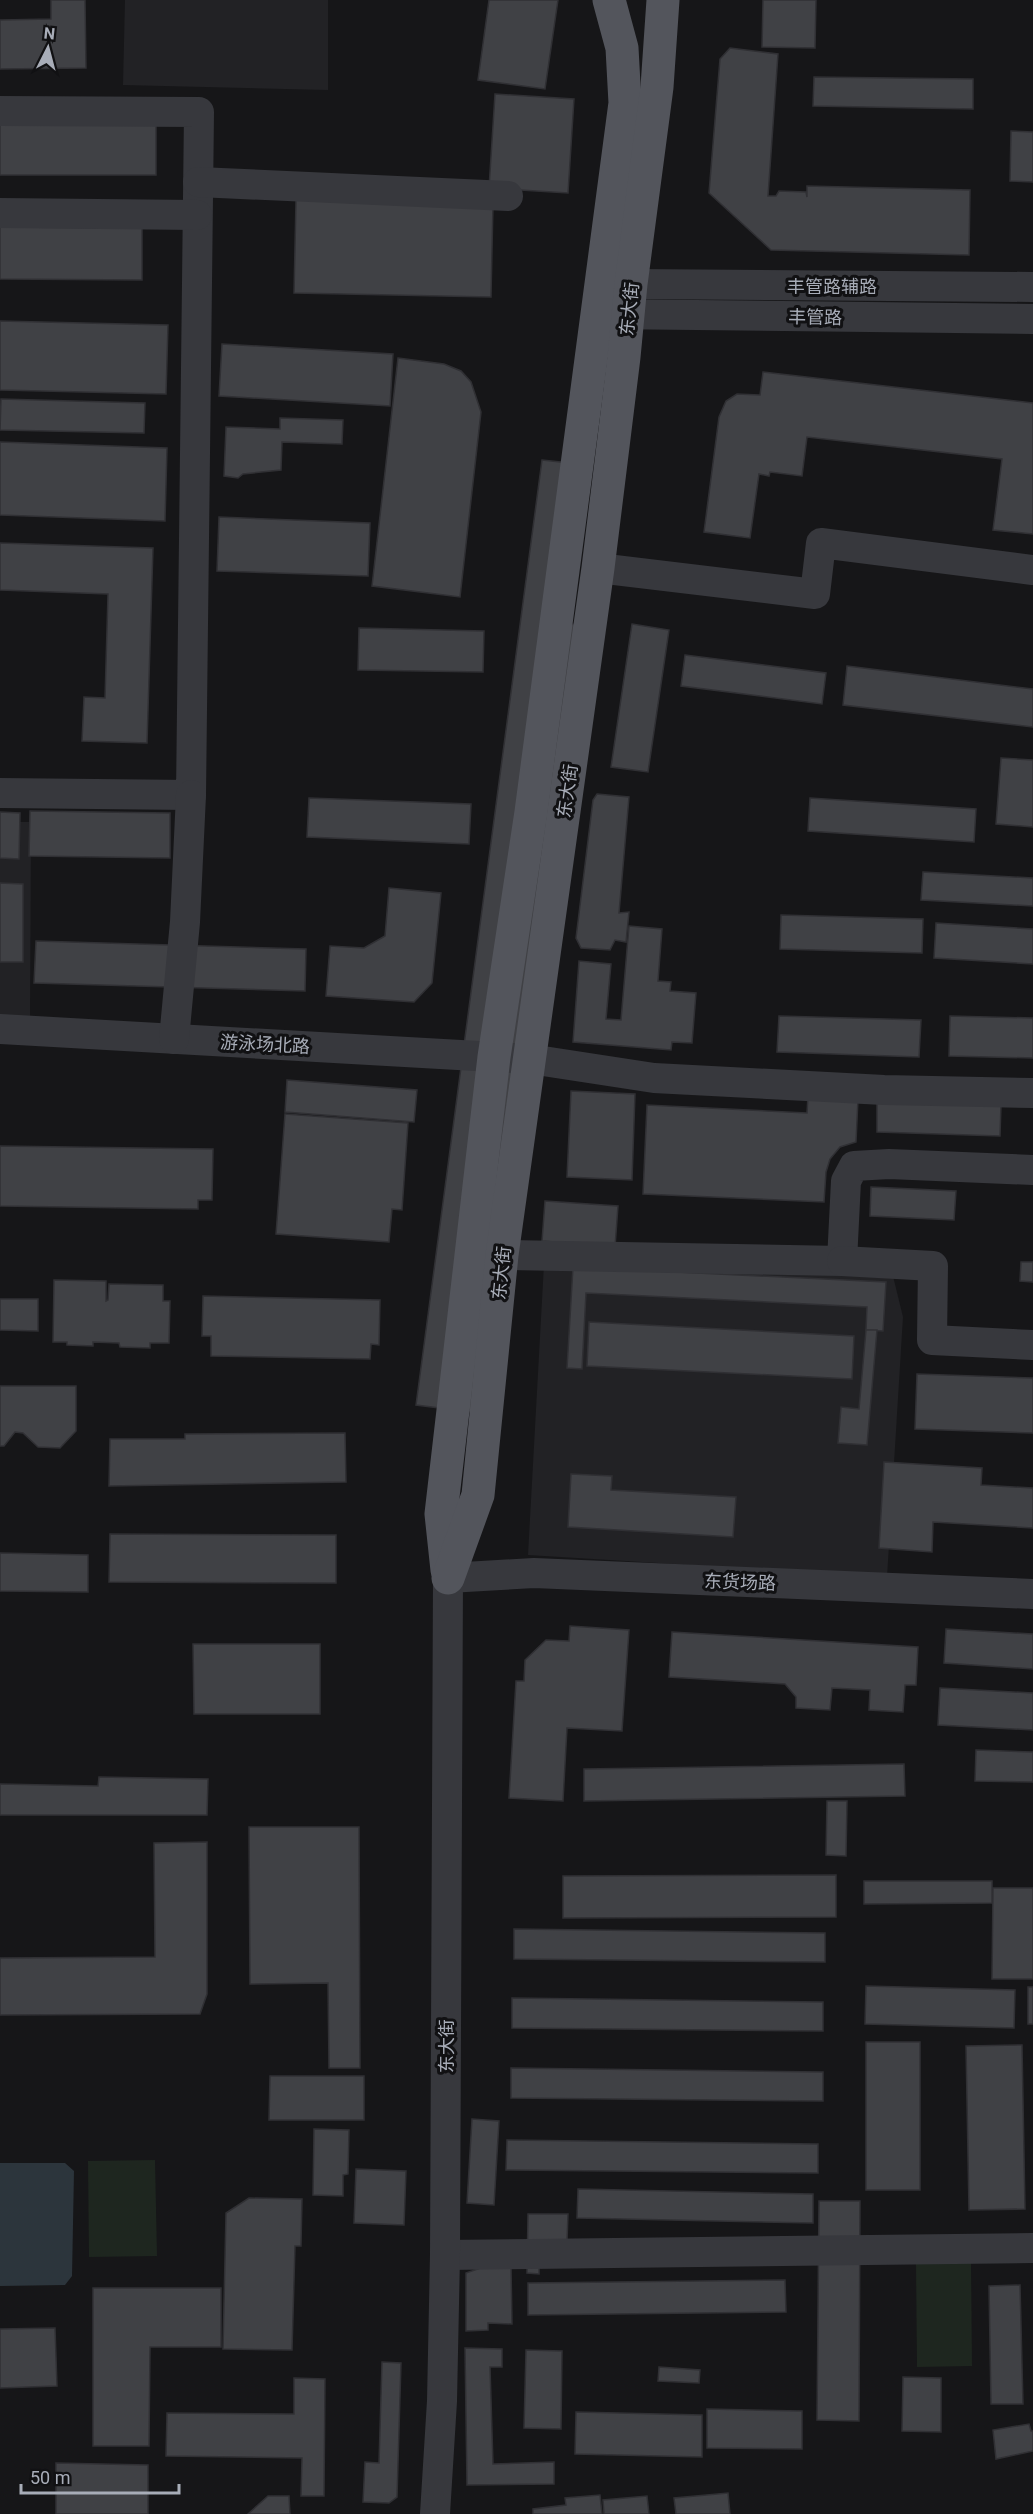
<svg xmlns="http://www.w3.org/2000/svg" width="1033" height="2514" viewBox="0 0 1033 2514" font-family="Roboto,'Noto Sans SC',sans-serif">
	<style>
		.built { fill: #222225 }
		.green { fill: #1e261f }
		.water { fill: #2c353c }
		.building { fill: #404145; stroke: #303034; stroke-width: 1.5 }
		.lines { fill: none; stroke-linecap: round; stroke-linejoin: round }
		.minor { stroke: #37383d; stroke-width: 30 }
		.major { stroke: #53555c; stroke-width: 33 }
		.labels { text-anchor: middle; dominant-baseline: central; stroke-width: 6; stroke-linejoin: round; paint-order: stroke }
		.street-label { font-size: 18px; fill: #a8adb8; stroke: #111113 }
	</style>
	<rect width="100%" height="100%" fill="#161618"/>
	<g class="built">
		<path d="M125,0H328V90L123,85Z"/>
		<path d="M0,822H31L30,1017L0,1015Z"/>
		<path d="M544,1264L892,1272L903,1317L887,1577L528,1555Z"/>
	</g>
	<g class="green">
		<path d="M155,2160L157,2256L89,2257L88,2161Z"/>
		<path d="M971,2262L972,2366L917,2367L916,2263Z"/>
	</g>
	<path class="water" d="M0,2163H65L74,2171L72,2276L65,2285L0,2286Z"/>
	<g class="building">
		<path d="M51,0H85L86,68L0,69V20L51,19Z"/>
		<path d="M489,0H558L545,89L478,80Z"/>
		<path d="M763,0H816L815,48L762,47Z"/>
		<path d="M730,48L778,54L768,196H776L779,191L806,192L807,197V186L970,190L969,255L771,250L709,193L720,59Z"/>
		<path d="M814,77L973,79V109L813,106Z"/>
		<path d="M495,94L574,99L568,193L489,188Z"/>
		<path d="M0,119L156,120V175H0Z"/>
		<path d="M1011,131L1033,132V182L1010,181Z"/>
		<path d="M296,200L493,204L491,297L294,293Z"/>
		<path d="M0,227L142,228V280L0,279Z"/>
		<path d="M0,321L168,325L166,394L0,390Z"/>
		<path d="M222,344L393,354L390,406L219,396Z"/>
		<path d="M398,358L444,364L461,371L471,382L481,412L460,597L372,586Z"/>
		<path d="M763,372L1033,403V534L993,530L1002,459L807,437L802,476L770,472L769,476L759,474L750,538L704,532L719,417L726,401L737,394L760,395Z"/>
		<path d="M1,399L145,403L144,433L0,430Z"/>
		<path d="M280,418L343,420L342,444L282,442L281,470L243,474L238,478L224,476L226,427L280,429Z"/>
		<path d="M0,442L167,448L165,521L0,515Z"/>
		<path d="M542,460L579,464L560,623L598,627L495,1415L416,1405Z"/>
		<path d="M219,517L370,523L368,576L217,571Z"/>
		<path d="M0,543L153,548L147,743L82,741L84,697L105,698L108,594L0,590Z"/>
		<path d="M632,624L669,630L648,772L611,767Z"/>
		<path d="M359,628L484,631L483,672L358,670Z"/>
		<path d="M685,655L826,673L822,704L681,686Z"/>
		<path d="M847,666L1033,689V727L843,705Z"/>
		<path d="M1001,758L1033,760V827L996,824Z"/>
		<path d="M597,794L629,797L619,913L629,912L626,942L615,940L610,950L581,948L576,938L593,800Z"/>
		<path d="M309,798L471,804L469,844L307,837Z"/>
		<path d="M810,798L976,809L974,842L808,831Z"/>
		<path d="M30,811L170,813V858L29,856Z"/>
		<path d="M0,812L20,813L19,859L0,858Z"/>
		<path d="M923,872L1033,878V906L921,900Z"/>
		<path d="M0,883L23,884V962H0Z"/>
		<path d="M389,888L441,893L432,983L414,1002L326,996L330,946L364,948L385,936Z"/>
		<path d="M781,915L923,919L922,953L780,949Z"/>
		<path d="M936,923L1033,929V964L934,958Z"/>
		<path d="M629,926L662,929L658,981L671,982L670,991L696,993L692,1043L672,1042L671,1050L573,1042L579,961L611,964L606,1019L621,1020Z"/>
		<path d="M36,941L306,949L305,991L34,983Z"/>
		<path d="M779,1016L921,1020L919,1057L777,1052Z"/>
		<path d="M950,1016L1033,1018V1058L949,1056Z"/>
		<path d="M287,1080L417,1090L414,1122L285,1112Z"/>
		<path d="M571,1091L635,1094L632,1180L567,1177Z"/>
		<path d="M808,1096L858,1099L856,1142L840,1147L830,1159L826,1172L824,1202L643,1194L647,1105L807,1113Z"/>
		<path d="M877,1101L1001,1105L1000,1136L877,1132Z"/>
		<path d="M285,1114L408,1123L402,1210L392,1209L389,1242L276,1234Z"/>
		<path d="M0,1146L213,1149L212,1200H198V1209L0,1206Z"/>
		<path d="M871,1187L956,1191L954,1220L870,1216Z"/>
		<path d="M545,1201L618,1206L615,1247L542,1241Z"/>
		<path d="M1021,1262H1033V1282L1020,1281Z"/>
		<path d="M573,1267L886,1282L883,1331L866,1330L867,1307L586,1293L582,1369L567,1368Z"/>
		<path d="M54,1280L106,1281V1301L108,1300L109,1284L163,1285V1301H170L169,1343H150V1348L120,1347L119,1343L93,1342V1346L67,1345V1342H53Z"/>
		<path d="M203,1296L380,1300L379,1345L371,1344L370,1359L211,1356V1336H202Z"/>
		<path d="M0,1299H38V1331L0,1330Z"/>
		<path d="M589,1322L854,1336L852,1379L587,1366Z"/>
		<path d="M866,1330H877L867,1445L838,1443L841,1407L859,1409Z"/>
		<path d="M917,1374L1033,1378V1433L915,1429Z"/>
		<path d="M0,1386H76V1431L60,1448L38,1447L23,1433L15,1432L4,1446H0Z"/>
		<path d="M345,1433L346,1482L109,1486L110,1439H185V1434Z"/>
		<path d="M884,1462L982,1468L981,1485L1033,1488V1528L933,1522L932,1552L879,1548Z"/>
		<path d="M571,1474L612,1476L611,1490L736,1497L733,1537L568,1527Z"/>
		<path d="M110,1534L336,1535V1583L109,1582Z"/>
		<path d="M0,1553L88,1555V1592L0,1591Z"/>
		<path d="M570,1626L629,1630L622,1731L567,1728L563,1801L509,1798L516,1681H524L525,1660L546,1640L569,1641Z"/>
		<path d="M946,1629L1033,1634V1669L944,1663Z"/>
		<path d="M672,1632L918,1647L916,1685H905L903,1712L869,1710L870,1690L832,1688L830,1710L796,1708V1697L785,1684L669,1677Z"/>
		<path d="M193,1644H320V1714H194Z"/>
		<path d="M940,1688L1033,1693V1730L938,1725Z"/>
		<path d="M976,1750L1033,1752V1782L975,1781Z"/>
		<path d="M904,1764L905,1796L584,1801V1769Z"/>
		<path d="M99,1777L208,1779L207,1815H0V1784L98,1786Z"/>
		<path d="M827,1801H847L846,1856L826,1855Z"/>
		<path d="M249,1827H359L360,2068H329L328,1983L250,1984Z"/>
		<path d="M207,1842V1994L200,2014L0,2015V1958L155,1957L154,1843Z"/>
		<path d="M836,1875V1917L563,1918V1876Z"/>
		<path d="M864,1881H992V1903L864,1904Z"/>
		<path d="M993,1888H1033V1979H992Z"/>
		<path d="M514,1929L825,1933V1962L514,1959Z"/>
		<path d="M866,1986L1015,1990L1014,2028L865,2024Z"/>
		<rect x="1028" y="1987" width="5" height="37"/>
		<path d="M512,1998L823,2002V2031L512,2028Z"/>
		<rect x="866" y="2042" width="54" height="148"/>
		<path d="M1022,2045L1025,2209L969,2210L966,2046Z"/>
		<path d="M511,2068L823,2072V2101L511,2098Z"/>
		<path d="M270,2076H364V2120H269Z"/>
		<path d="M472,2119L499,2121L494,2205L467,2203Z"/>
		<path d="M314,2129L349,2130L348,2174L343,2175V2196L313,2195Z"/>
		<path d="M507,2140L818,2144V2173L506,2170Z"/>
		<path d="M356,2169L406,2171L404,2225L354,2223Z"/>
		<path d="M578,2189L813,2194V2223L577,2218Z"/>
		<path d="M249,2198L302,2199L301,2246H295L292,2350L223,2349L226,2213Z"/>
		<path d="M819,2201H860L859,2421L817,2420Z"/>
		<path d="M528,2214H568L567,2241H539V2274L527,2273Z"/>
		<path d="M489,2265L511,2266L512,2324L488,2323V2330L466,2331V2273Z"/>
		<path d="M785,2280L786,2312L528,2315V2283Z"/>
		<path d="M1020,2285L1023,2404H991L989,2286Z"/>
		<path d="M93,2288H221V2347H150L149,2446H93Z"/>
		<path d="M55,2328L57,2386L0,2388V2329Z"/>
		<path d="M465,2348L502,2349V2367H490L493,2464L554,2462V2484L467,2485Z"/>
		<path d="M526,2350L562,2351L561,2429L524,2428Z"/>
		<path d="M382,2362L401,2363L397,2497L389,2503L363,2502L365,2462L379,2463Z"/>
		<path d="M659,2367L700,2370L699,2383L658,2381Z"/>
		<path d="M903,2377L941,2378V2432L902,2431Z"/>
		<path d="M294,2378L325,2379L324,2496H301L302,2458L166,2456L167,2413L294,2414Z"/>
		<path d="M707,2409L802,2411V2449L707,2448Z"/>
		<path d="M576,2412L702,2415V2457L575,2454Z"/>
		<path d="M1029,2424L1031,2431H1033V2451L996,2459L993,2430Z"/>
		<path d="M56,2463L148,2465V2514H56Z"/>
		<path d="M728,2493L730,2514H676L674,2498Z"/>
		<path d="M600,2495L602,2514H533V2509L566,2505L565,2498Z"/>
		<path d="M268,2496H289L290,2514H248Z"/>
		<path d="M647,2496L649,2514H604L603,2500Z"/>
	</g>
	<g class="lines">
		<g class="minor">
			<path d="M0,111L199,112L191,795L0,793"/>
			<path d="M198,182L508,196"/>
			<path d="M0,213L197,215"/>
			<path d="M631,284L1033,287"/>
			<path d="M604,314L1033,319"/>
			<path d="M598,568L815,594L821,543L1033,570"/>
			<path d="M0,1029L530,1059L654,1078L884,1090L1033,1093"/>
			<path d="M174,1039L185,922L191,795"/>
			<path d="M502,1255L842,1261L846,1181L854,1166L889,1164L1033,1170"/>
			<path d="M842,1261L933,1266L932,1340L1033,1345"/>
			<path d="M445,2255L1033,2248"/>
			<path d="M435,2514L442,2401L445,2255L448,1578L534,1573L1033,1594"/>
		</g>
		<g class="major">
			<path d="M447,1570L441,1514L494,1057L531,812L625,103L622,48L609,0"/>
			<path d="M448,1578L478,1495L502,1255L598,568L624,357L631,284L657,87L663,0"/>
		</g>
	</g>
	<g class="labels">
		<g class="street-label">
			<text x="832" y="286">丰管路辅路</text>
			<text transform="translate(629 309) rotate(-84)">东大街</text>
			<text transform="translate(815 317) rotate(1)">丰管路</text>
			<text transform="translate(567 791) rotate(-82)">东大街</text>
			<text transform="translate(265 1044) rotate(3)">游泳场北路</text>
			<text transform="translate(501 1273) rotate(-84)">东大街</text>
			<text transform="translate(740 1582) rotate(2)">东货场路</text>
			<text transform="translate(446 2046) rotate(-90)">东大街</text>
		</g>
	</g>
	<g transform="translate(48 48) rotate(6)" stroke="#111113" stroke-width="4.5" paint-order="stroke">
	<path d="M0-4.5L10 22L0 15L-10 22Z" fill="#a8adb8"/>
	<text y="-9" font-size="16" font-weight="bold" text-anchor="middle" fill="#a8adb8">N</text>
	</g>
	<path d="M21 2484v9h158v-9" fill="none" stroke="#a8adb8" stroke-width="3"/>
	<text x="30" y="2484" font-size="18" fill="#a8adb8" stroke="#111113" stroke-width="4.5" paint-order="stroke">50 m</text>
</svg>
